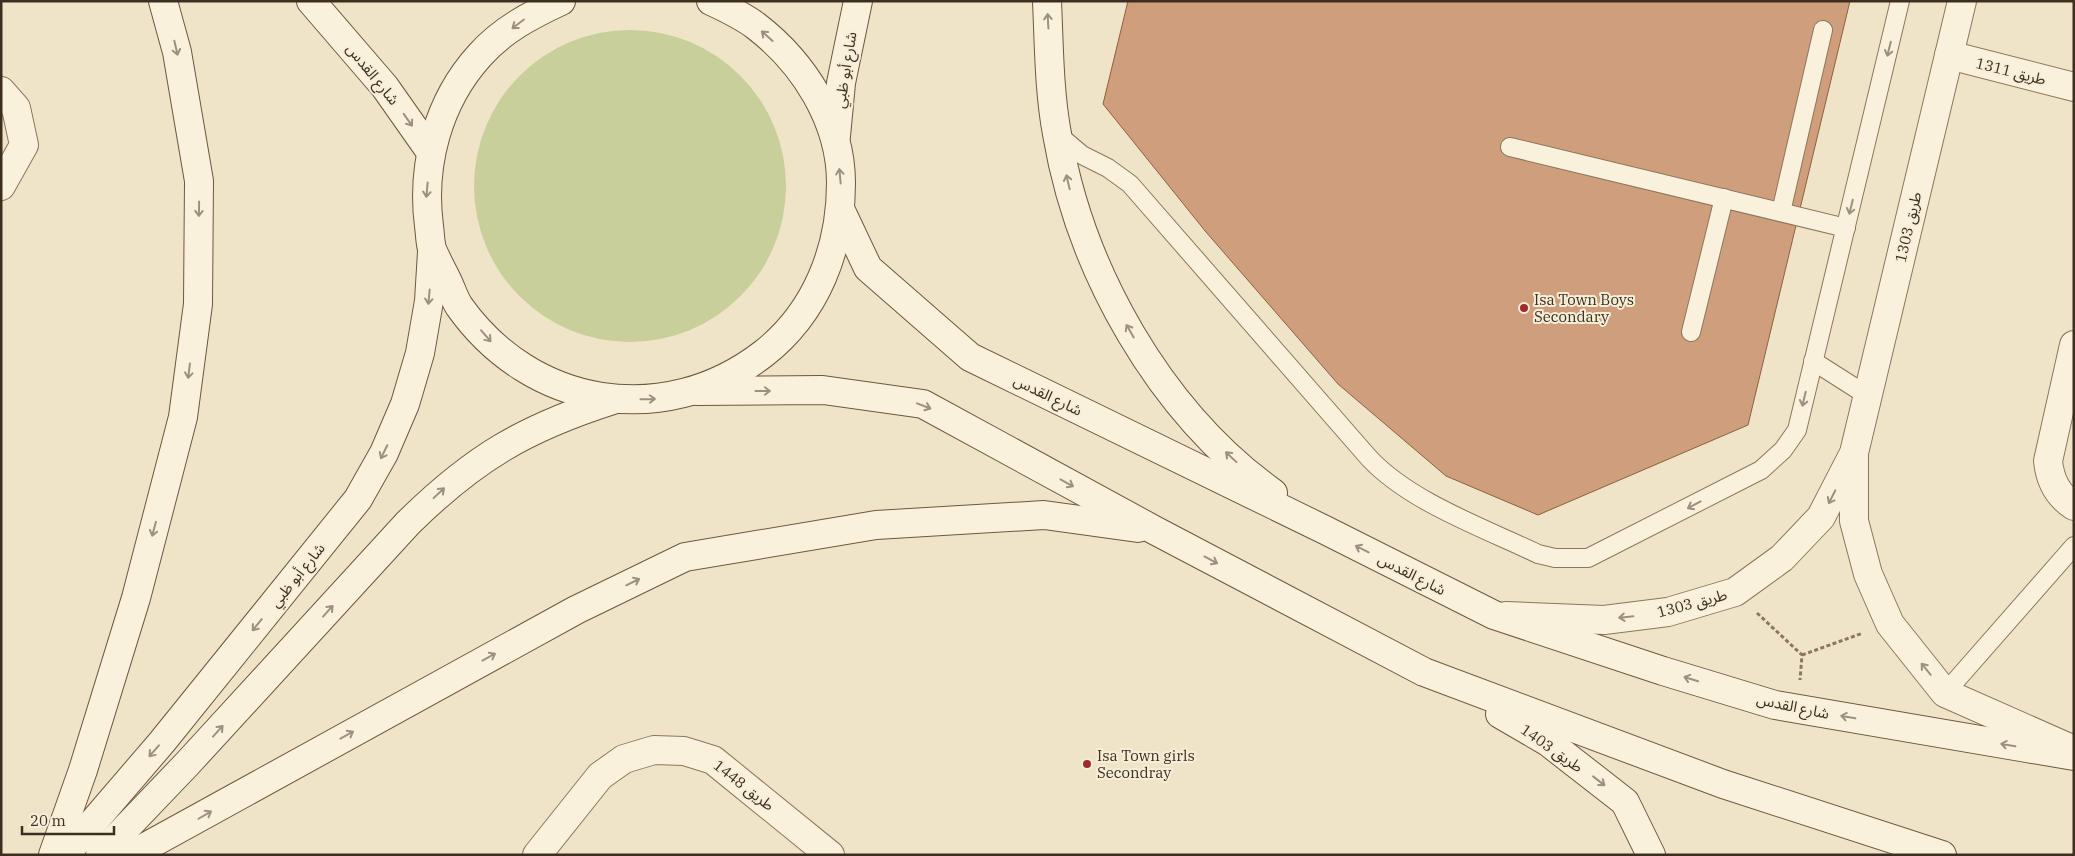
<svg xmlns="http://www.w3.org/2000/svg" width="2075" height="856" viewBox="0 0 2075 856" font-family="'IBM Plex Serif','Noto Sans Arabic',serif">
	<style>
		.green { fill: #c9cf9b }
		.building { fill: #cf9f7d; stroke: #8d5f41 }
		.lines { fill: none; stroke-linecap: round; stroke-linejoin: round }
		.lane-casing { stroke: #8d765c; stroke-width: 20 }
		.street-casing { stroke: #8d765c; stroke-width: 30 }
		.secondary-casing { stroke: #6f573f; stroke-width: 30 }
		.path { stroke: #8d765c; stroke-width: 3; stroke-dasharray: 4 2.5; stroke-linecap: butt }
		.lane { stroke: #faf1dc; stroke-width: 18 }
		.street { stroke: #faf1dc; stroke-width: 28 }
		.secondary { stroke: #faf1dc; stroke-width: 28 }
		.oneway { stroke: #9c907e }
		.poi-dot { fill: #9e2a2b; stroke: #f7eed8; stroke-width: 2 }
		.labels { text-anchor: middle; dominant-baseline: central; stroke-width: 4; stroke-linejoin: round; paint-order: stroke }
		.street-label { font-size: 15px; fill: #3d2e20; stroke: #f7eed8 }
		.poi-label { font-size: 15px; fill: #3d2e20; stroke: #f7eed8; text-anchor: start }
	</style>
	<rect width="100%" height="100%" fill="#f0e4c8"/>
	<circle class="green" cx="630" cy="186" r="156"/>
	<path class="building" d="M1128,1H1850L1748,425L1538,515L1446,476L1338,384L1206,232L1103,104Z"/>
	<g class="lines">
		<g class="lane-casing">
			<g id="lane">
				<path d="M1056,133L1082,155L1108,168L1130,184L1369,458C1410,502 1484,528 1538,554L1555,558H1588L1761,470L1783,450L1797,430L1900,1"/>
				<path d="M1510,147L1846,228"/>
				<path d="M1781,212L1823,30"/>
				<path d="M1691,332L1724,198"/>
				<path d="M1813,361L1868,396"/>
				<path d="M1945,693L2074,546"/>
			</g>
		</g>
		<g class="street-casing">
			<g id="street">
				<path d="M1949,55L2074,87"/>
				<path d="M1,91L16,108L24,145L1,186"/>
				<path d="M2074,345L2048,461C2050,480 2057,495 2074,506"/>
				<path d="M1854,457V521L1868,574L1890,624L1945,693L2074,750"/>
				<path d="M1506,616L1604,620L1668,612L1735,592L1782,558L1821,517L1854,453L1962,1"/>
				<path d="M537,855L600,776L624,759L654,750L684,751L713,760L830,855"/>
			</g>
		</g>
		<g class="secondary-casing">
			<g id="secondary">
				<path d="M311,1L385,87L430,151"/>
				<path d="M561,1C531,15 502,30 480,55C438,101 421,165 429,226C430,233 430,242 432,249C436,259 442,270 447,280C451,288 454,298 459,306C531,408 664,430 763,354C816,313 841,249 841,183C841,121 804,63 756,26C743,16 726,8 711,1"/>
				<path d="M1047,1C1049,45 1049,91 1057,134C1080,270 1159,411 1273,493"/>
				<path d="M836,136L841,83L858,1"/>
				<path d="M841,211L868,268L970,357L1325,530L1494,615L1663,671L1775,705L2074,756"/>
				<path d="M697,391L823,390L923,404L1156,531L1424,672L1723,784L1942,855"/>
				<path d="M1500,714L1548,742L1625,802L1651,855"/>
				<path d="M53,855L83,770L136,598L183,417L198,304L199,181L177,52L163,1"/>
				<path d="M65,855L162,742L358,499L384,453L405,404L420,353L429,301L432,252"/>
				<path d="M100,855L187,764L408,523C474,458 525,428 613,400"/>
				<path d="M131,855L576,610L685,557L876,525L1044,515L1138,528"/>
			</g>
		</g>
		<g class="path">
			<path d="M1757,613L1802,655L1800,680"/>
			<path d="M1802,655L1863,633"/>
		</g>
		<use href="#lane" class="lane"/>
		<use href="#street" class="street"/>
		<use href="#secondary" class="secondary"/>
	</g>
	<defs><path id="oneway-shaft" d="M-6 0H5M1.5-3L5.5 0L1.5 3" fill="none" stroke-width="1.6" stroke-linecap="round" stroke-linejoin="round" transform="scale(1.25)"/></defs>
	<g class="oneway">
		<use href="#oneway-shaft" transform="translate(1048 21) rotate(-93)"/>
		<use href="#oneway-shaft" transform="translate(518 24) rotate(143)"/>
		<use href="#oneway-shaft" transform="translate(767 36) rotate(-138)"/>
		<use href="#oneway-shaft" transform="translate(176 48) rotate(77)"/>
		<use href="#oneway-shaft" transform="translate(1889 49) rotate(104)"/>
		<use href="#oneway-shaft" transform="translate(408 120) rotate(55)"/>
		<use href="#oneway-shaft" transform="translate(840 176) rotate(-95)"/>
		<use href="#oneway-shaft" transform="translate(1068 182) rotate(-103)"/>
		<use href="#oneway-shaft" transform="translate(427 190) rotate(95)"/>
		<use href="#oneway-shaft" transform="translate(1851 207) rotate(104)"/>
		<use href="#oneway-shaft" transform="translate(199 209) rotate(91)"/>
		<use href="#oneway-shaft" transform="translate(429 297) rotate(95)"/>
		<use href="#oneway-shaft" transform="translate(1130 331) rotate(-120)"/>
		<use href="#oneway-shaft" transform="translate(486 336) rotate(49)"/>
		<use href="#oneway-shaft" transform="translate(189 371) rotate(97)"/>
		<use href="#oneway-shaft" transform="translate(763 391)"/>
		<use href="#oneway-shaft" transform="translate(648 399) rotate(-1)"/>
		<use href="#oneway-shaft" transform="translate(1804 399) rotate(103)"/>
		<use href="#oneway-shaft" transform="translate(924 406) rotate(21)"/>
		<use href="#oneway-shaft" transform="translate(384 452) rotate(116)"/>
		<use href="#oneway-shaft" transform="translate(1231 457) rotate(-137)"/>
		<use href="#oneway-shaft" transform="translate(1067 483) rotate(29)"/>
		<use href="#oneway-shaft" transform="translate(439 493) rotate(-43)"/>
		<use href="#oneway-shaft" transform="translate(1832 497) rotate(117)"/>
		<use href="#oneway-shaft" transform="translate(1694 505) rotate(152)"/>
		<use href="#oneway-shaft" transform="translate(154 529) rotate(105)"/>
		<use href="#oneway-shaft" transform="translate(1362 549) rotate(-153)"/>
		<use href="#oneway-shaft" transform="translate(1211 560) rotate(28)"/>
		<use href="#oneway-shaft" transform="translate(633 582) rotate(-26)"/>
		<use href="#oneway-shaft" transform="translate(328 611) rotate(-48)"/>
		<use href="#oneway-shaft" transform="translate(1626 617) rotate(174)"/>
		<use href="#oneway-shaft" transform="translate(257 625) rotate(129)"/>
		<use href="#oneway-shaft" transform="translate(489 657) rotate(-29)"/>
		<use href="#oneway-shaft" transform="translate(1926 669) rotate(-129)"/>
		<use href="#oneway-shaft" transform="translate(1691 679) rotate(-163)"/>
		<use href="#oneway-shaft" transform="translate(1848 717) rotate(-170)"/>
		<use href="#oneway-shaft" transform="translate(218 731) rotate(-48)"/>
		<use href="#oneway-shaft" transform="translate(347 735) rotate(-29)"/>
		<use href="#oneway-shaft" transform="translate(2008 745) rotate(-170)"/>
		<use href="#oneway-shaft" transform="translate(154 751) rotate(131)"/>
		<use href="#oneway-shaft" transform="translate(1599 781) rotate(38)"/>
		<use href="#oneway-shaft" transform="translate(205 815) rotate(-30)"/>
	</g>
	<g class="poi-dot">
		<circle cx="1524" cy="308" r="5"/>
		<circle cx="1087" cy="764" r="5"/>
	</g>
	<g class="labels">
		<g class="street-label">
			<text transform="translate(845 70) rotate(-81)">شارع أبو ظبي</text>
			<text transform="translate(2011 71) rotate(14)">طريق 1311</text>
			<text transform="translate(373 74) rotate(51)">شارع القدس</text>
			<text transform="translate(1908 227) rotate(-77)">طريق 1303</text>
			<text transform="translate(1048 395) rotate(26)">شارع القدس</text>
			<text transform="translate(1412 574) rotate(27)">شارع القدس</text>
			<text transform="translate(297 575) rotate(-51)">شارع أبو ظبي</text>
			<text transform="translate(1692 603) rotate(-15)">طريق 1303</text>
			<text transform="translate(1793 706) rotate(12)">شارع القدس</text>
			<text transform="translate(1552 748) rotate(35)">طريق 1403</text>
			<text transform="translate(744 785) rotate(38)">طريق 1448</text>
		</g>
		<g class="poi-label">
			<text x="1534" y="299">Isa Town Boys<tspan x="1534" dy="17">Secondary</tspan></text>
			<text x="1097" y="755">Isa Town girls<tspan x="1097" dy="17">Secondray</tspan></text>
		</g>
	</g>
	<rect width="2075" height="856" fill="none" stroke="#3d2e20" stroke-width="5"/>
	<path d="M22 826v8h92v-8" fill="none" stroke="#3d2e20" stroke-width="2.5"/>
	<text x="30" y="826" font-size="15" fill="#3d2e20" stroke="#f7eed8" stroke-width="4" paint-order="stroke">20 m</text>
</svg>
